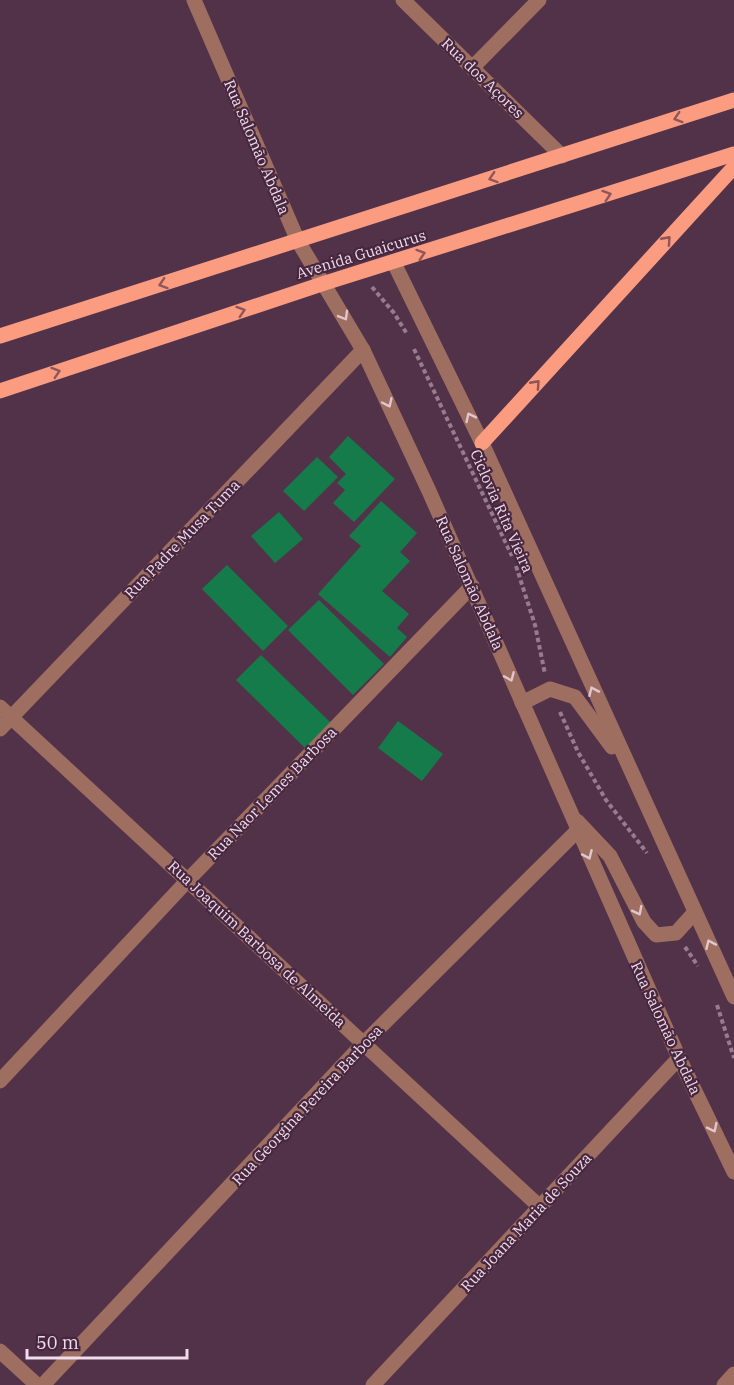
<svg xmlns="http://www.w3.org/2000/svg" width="734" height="1385" viewBox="0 0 734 1385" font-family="'IBM Plex Serif',serif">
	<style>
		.building { fill: #167b4b }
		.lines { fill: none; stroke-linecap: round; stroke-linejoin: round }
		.path { stroke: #977c90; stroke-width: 4; stroke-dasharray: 4.5 3; stroke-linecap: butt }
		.minor { stroke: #9e6e60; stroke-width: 15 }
		.major { stroke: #fb9b7f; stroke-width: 15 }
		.oneway { stroke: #8f5559 }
		.oneway2 { stroke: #e0c6ce }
		.labels { text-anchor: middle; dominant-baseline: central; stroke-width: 4.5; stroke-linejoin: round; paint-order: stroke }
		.street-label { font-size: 15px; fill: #f0dcea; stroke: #47273f }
	</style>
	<rect width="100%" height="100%" fill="#523249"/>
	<g class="building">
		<path d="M348,436L395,479L354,522L333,503L345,490L337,483L346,474L329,457Z"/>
		<path d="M317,457L338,477L304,511L283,491Z"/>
		<path d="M381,501L417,533L400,552L410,561L382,591L409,614L397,628L407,637L390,657L318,594L361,546L349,536Z"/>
		<path d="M279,512L303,539L275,563L251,536Z"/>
		<path d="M227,565L288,626L263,651L202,589Z"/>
		<path d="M319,600L384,664L353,695L288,630Z"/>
		<path d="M261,655L331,723L306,749L236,680Z"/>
		<path d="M398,721L443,754L422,781L378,748Z"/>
	</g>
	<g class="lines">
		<g class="path">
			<path d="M372,287L394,313L407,334"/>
			<path d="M414,349L512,556"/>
			<path d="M516,566L535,625L545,674"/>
			<path d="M560,712L578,752L606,800L647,853"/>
			<path d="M685,947L698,966"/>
			<path d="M717,1005L734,1058"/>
		</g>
		<g class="minor">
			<path d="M194,0L298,241L363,350L429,491L679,1058L734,1172"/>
			<path d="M403,0L562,156"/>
			<path d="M472,68L539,0"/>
			<path d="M394,263L482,443L734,997"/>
			<path d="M522,703L550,689L575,697L612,747"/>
			<path d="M0,707L540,1207"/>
			<path d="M0,729L363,350"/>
			<path d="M577,821L610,856L644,922L656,935L676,933L695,912"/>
			<path d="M0,1081L188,880L472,586"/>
			<path d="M0,1351L37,1385"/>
			<path d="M43,1385L364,1043L577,831"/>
			<path d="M373,1385L679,1058"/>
			<path d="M724,1385L734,1374"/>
		</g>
		<g class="major">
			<path d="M0,336L734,100"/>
			<path d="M0,391L325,283L734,154"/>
			<path d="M482,443L734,167"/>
		</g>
	</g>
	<defs><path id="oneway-chevron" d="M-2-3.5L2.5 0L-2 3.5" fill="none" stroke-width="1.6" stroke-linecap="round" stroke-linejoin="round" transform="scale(1.5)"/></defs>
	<g class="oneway">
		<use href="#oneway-chevron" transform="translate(678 118) rotate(162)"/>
		<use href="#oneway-chevron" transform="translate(493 178) rotate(162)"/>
		<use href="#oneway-chevron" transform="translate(607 195) rotate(-18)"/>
		<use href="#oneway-chevron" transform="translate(667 240) rotate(-48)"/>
		<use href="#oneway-chevron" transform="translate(421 254) rotate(-18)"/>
		<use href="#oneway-chevron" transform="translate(163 284) rotate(162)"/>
		<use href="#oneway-chevron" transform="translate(241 311) rotate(-18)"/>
		<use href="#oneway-chevron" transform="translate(56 372) rotate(-18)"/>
		<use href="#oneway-chevron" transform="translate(536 384) rotate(-48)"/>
	</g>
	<g class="oneway2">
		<use href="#oneway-chevron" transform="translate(344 316) rotate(60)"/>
		<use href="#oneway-chevron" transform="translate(388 403) rotate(65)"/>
		<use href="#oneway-chevron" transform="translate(470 417) rotate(-116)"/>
		<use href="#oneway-chevron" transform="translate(510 677) rotate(67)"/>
		<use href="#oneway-chevron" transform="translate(593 691) rotate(-114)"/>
		<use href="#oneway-chevron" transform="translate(588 855) rotate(66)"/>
		<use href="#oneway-chevron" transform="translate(638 911) rotate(63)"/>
		<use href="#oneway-chevron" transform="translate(710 944) rotate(-114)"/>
		<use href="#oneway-chevron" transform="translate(713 1128) rotate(64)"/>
	</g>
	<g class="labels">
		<g class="street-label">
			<text transform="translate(483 78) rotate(44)">Rua dos Açores</text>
			<text transform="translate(257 147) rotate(67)">Rua Salomão Abdala</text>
			<text transform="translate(361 254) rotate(-17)">Avenida Guaicurus</text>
			<text transform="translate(502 511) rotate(66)">Ciclovia Rita Vieira</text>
			<text transform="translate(182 539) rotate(-46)">Rua Padre Musa Tuma</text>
			<text transform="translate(470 583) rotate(66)">Rua Salomão Abdala</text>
			<text transform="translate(272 793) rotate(-46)">Rua Naor Lemes Barbosa</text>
			<text transform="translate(257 944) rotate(43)">Rua Joaquim Barbosa de Almeida</text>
			<text transform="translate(666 1028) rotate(65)">Rua Salomão Abdala</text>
			<text transform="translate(307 1105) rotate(-47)">Rua Georgina Pereira Barbosa</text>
			<text transform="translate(526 1222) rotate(-47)">Rua Joana Maria de Souza</text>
		</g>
	</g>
	<path d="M27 1349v9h160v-9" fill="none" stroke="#f0dcea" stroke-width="3"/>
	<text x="36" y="1349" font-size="18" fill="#f0dcea" stroke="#47273f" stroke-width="4.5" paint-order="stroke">50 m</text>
</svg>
